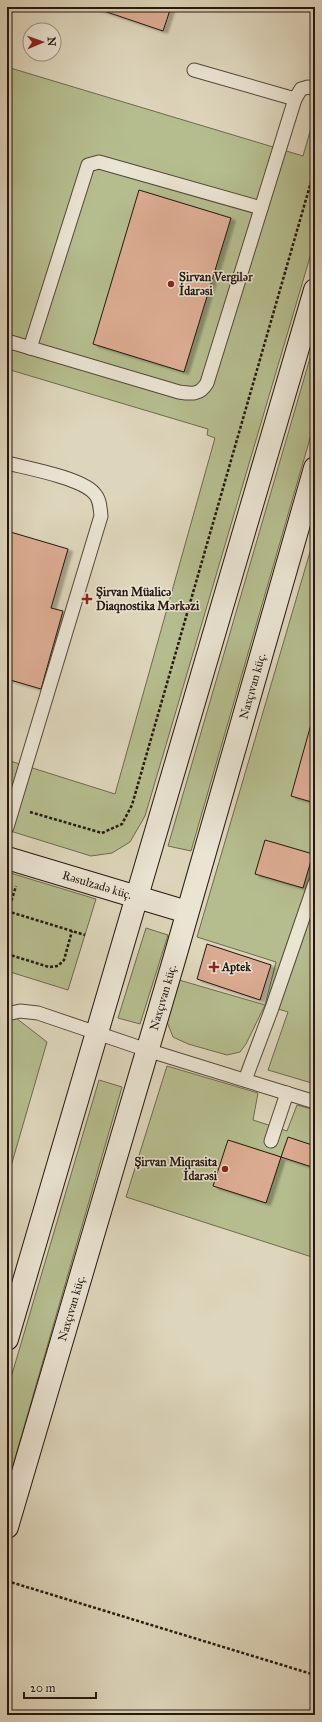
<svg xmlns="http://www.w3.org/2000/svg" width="322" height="1722" viewBox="0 0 322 1722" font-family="'IM FELL Great Primer',serif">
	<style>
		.green { fill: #b5bd8e; stroke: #6e6a4e }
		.building { fill: #dbab91; stroke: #26170e; filter: url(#shadow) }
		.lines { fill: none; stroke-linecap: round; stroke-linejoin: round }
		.lane-casing { stroke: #54473a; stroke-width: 15 }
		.secondary-casing { stroke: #26170e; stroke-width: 24 }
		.path { stroke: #26170e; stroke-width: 2.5; stroke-dasharray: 3 2; stroke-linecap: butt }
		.lane { stroke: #eae4d3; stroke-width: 13 }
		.secondary { stroke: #eae4d3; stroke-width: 22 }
		.poi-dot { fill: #8f2418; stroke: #eae4d3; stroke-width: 1.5 }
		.labels { text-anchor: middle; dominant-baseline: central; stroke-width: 3; stroke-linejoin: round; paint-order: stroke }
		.poi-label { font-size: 12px; font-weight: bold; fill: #26170e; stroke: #eae4d3; text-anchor: start }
		.street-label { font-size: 12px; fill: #26170e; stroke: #eae4d3 }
	</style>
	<defs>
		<filter id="shadow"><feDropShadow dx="4.5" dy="2.5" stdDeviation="1" flood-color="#0004"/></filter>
	</defs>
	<rect width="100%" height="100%" fill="#ded6bc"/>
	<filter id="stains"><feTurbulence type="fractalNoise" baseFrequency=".005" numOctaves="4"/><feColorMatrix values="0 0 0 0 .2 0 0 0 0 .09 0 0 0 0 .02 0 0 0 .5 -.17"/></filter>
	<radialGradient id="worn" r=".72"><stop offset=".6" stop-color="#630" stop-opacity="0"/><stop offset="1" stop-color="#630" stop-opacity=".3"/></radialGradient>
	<g class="green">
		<path d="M7,67L303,156L315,114V240L145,816L130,842L112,853L91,856L7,830V760L115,794L215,438L207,435L208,429L7,369Z"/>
		<path d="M315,341V421L191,851L168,846Z"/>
		<path d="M315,535V1084L268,1070L288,1012L265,1005L246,1044L240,1052L227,1055L188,1044L173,1037L167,1022L179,980L265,1005L276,962L197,937Z"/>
		<path d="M7,872L96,899L68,990L7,971Z"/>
		<path d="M146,928L168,935L140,1024L118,1018Z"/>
		<path d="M7,1011L47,1042L7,1180Z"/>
		<path d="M167,1066L258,1093L253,1120L287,1131L297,1105L315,1110V1258L126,1197Z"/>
		<path d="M99,1080L122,1087L7,1486V1391Z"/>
	</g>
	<g class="building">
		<path d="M92,7H171L163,31Z"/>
		<path d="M139,190L231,218L184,372L93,344Z"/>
		<path d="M7,531L68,549L51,608L63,611L41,689L7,679Z"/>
		<path d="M315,710V803L291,796Z"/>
		<path d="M265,840L313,854L303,888L255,874Z"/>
		<path d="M207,944L271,965L260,1000L197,979Z"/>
		<path d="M288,1137L315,1146V1168L281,1157Z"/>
		<path d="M228,1140L281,1157L266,1203L213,1186Z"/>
	</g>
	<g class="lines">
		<g class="lane-casing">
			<g id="lane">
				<path d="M194,70L295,99"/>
				<path d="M7,341L179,392C192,394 200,395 207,383L295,99L301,89L308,87L315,89"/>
				<path d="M30,348L88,165L99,162L261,208"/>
				<path d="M7,463C27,468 81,478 94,493C100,499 100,507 101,516L7,827"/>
				<path d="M7,1014L20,1011L38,1013L147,1050L315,1102"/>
				<path d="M245,1080L272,1008L315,883"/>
				<path d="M271,1141L287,1093"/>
			</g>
		</g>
		<g class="secondary-casing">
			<g id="secondary">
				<path id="s1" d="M7,858L187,912"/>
				<path d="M7,1339L315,290"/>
				<path id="s2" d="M7,1527L174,960L315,468"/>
			</g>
		</g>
		<g class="path">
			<path d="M30,812L102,833L122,824L132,805L315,168"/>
			<path d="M7,911L85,935"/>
			<path d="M7,915L16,886"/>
			<path d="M7,954L49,967L58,966L64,960L72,931"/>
			<path d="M7,1581L315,1675"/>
		</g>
		<use href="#lane" class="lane"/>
		<use href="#secondary" class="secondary"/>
	</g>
	<g class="poi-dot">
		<circle cx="171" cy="284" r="4"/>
		<path d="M85 593h4v4h4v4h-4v4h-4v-4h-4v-4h4z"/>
		<path d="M212 961h4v4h4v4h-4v4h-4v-4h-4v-4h4z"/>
		<circle cx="225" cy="1169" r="4"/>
	</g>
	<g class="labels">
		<g class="poi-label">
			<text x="179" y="277">Şirvan Vergilər<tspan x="179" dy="14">İdarəsi</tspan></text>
			<text x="96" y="592">Şirvan Müalicə<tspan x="96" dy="14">Diaqnostika Mərkəzi</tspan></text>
			<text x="222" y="967">Aptek</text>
			<text x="217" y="1162" text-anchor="end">Şirvan Miqrasita<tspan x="217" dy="14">İdarəsi</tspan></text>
		</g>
		<g class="street-label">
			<text stroke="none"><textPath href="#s2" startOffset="876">Naxçıvan küç.</textPath></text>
			<text stroke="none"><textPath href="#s1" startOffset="94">Rəsulzadə küç.</textPath></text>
			<text stroke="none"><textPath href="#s2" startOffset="552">Naxçıvan küç.</textPath></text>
			<text stroke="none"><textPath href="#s2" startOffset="228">Naxçıvan küç.</textPath></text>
		</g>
	</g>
	<rect width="322" height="1722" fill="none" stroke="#ded6bc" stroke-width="24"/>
	<rect x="8" y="8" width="306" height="1706" fill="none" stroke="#26170e" stroke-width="2"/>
	<rect x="12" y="12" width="298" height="1698" fill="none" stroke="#26170e"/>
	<g transform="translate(42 42) rotate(88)"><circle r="19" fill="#eae4d3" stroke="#9c9284"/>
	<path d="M0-3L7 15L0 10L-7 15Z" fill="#8f2418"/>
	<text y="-6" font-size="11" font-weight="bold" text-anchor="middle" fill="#26170e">N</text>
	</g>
	<path d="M24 1692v6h72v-6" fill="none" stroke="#26170e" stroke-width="2"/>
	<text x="30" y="1692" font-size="12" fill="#26170e" stroke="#eae4d3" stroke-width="3" paint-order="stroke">20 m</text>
	<rect width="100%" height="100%" filter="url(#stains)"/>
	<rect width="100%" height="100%" fill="url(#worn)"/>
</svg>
